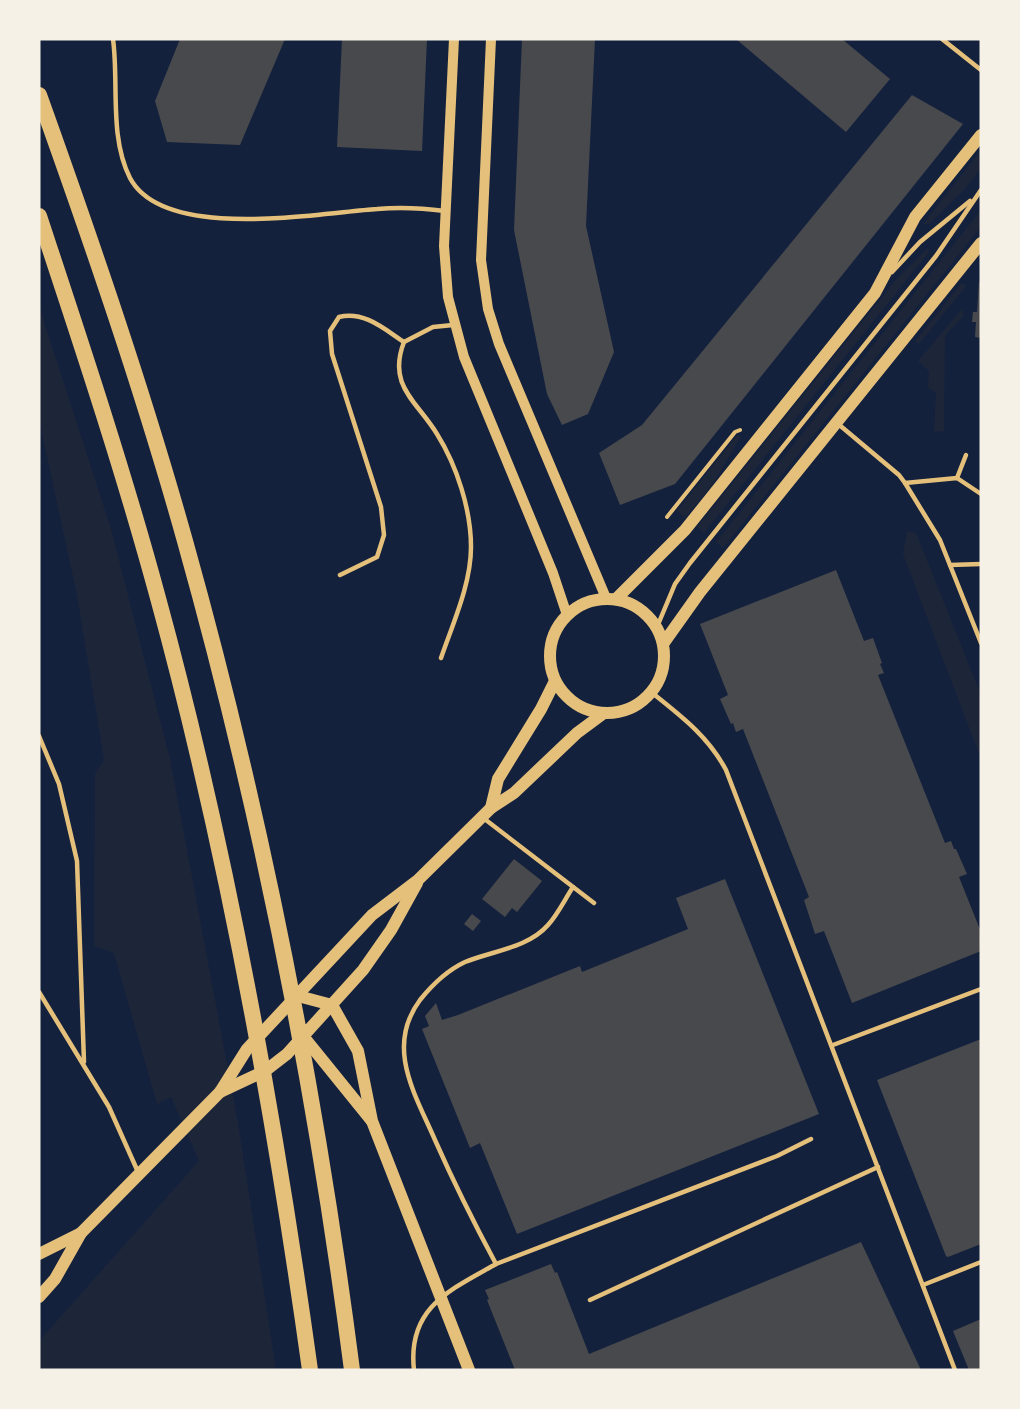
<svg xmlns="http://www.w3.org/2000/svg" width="1020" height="1409" viewBox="0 0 1020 1409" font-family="'Work Sans',sans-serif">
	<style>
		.green { fill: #1d2539 }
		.building { fill: #48494c }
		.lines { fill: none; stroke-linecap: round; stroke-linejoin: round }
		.path { stroke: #e5c07b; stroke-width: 4 }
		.service { stroke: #e5c07b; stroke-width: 4.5 }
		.tertiary { stroke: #e5c07b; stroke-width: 10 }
		.secondary { stroke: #e5c07b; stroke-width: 12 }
		.trunk { stroke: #e5c07b; stroke-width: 16 }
	</style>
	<rect width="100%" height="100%" fill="#14213d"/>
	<g class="green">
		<path d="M981,150V168L963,191L928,225L923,224Z"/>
		<path d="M981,210V227L723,548L716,542Z"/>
		<path d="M928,248L929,252L704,533L697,527L898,277Z"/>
		<path d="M962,283L966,286L919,344L915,341Z"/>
		<path d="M39,306L111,529L170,759L238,1123L276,1370H39V1341L199,1161L171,1097L157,1104L114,953L94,946L95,774L104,760L77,595L39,420Z"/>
		<path d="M962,309L964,315L945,336L944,431L934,432L936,393L928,388L929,371L918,361Z"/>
		<path d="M737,435L741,436L713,484L685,518L677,511Z"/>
		<path d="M907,531L916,533L981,695V759L903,554Z"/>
	</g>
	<g class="building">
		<path d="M180,39H285L240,145L167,142L155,101Z"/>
		<path d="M342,39H427L422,151L337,147Z"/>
		<path d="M522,39H595L586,226L614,352L588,414L562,425L547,394L514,230Z"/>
		<path d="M736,39H842L890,79L846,132Z"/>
		<path d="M912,95L963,124L675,484L620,505L599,453L642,425Z"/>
		<path d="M979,282H981V338L975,337L976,322H972L973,312H977Z"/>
		<path d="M836,570L864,641L873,638L882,663L880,664L884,673L878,675L945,843L951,841L954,849H956L967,874L959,877L981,932V951L852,1003L824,931L815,934L804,900L809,897L743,729L736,732L733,723L731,724L720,699L728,695L700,624Z"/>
		<path d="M514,859L542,881L517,912L512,908L505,917L482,899Z"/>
		<path d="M725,879L819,1114L517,1234L480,1143L470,1148L422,1029L429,1026L425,1016L436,1003L442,1020L458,1015L580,966L582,972L688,929L676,898Z"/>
		<path d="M472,914L481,921L473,931L464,924Z"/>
		<path d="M981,1039V1244L948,1257L946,1256L877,1080Z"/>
		<path d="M861,1242L921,1370H515L487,1300L489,1299L485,1290L551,1264L555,1273L557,1272L589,1354Z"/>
		<path d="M981,1319V1370H969L953,1331Z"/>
	</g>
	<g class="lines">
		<path class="path" d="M667,517L735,432L740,430"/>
		<g class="service">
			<path d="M113,39C119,83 109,137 130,178C164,242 318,213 377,209C399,207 422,208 445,211"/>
			<path d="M942,39L981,70"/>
			<path d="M892,272L920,242L970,201"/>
			<path d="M837,423L899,475L905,483L940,540L981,643"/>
			<path d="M957,478L966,455"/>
			<path d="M905,483L957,478L981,494"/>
			<path d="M950,565L981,564"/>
			<path d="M340,575L377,557L384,535L381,507L332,354L330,331L339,317C365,311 384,329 404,342"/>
			<path d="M657,627L675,584L690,563L936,256L981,190"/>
			<path d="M441,658C453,623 471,584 471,547C471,510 457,466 437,434C417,401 387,386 404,342L433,327L453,325"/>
			<path d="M651,692C681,716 708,736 726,770L955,1370"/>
			<path d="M39,736L59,784L77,861L84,1062"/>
			<path d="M482,817L594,903"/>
			<path d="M39,992L109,1107L138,1172"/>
			<path d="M833,1045L981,989"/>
			<path d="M496,1264C474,1223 454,1183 435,1140C415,1094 385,1047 420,1000C432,985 448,970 465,962C492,951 528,948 548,925C558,914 565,899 573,887"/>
			<path d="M923,1285L981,1262"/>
			<path d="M590,1300L878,1167"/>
			<path d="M414,1370C407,1308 450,1290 496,1264L777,1156L811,1139"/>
		</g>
		<g class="tertiary">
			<path d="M454,39L444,246L448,297L464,357L553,573L567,615"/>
			<path d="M491,39L481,260L488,309L499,344L606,598"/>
		</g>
		<g class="secondary">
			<path d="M617,598L685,530L875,293L915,217L981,135"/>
			<circle cx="607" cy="656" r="57"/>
			<path d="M663,644L700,592L981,243"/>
			<path d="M491,808L498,779L541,709L555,681"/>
			<path d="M298,996L332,1005L358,1051L372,1121L469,1370"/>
			<path d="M302,1029L303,1036L371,1120"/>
			<path d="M220,1092L265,1071L287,1054L363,970L391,930L417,883"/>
			<path d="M39,1254L81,1233"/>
			<path d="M39,1297L55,1279L81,1233L220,1092L247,1049L372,915L418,880L491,808L514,793L577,733L604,713"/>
		</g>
		<g class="trunk">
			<path d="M39,95C92,243 143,391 185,541C261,812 316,1091 352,1370"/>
			<path d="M39,216C81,343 123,469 158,598C227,850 274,1111 310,1370"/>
		</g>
	</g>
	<rect width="1020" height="1409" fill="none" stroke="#f6f1e7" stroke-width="81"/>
</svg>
